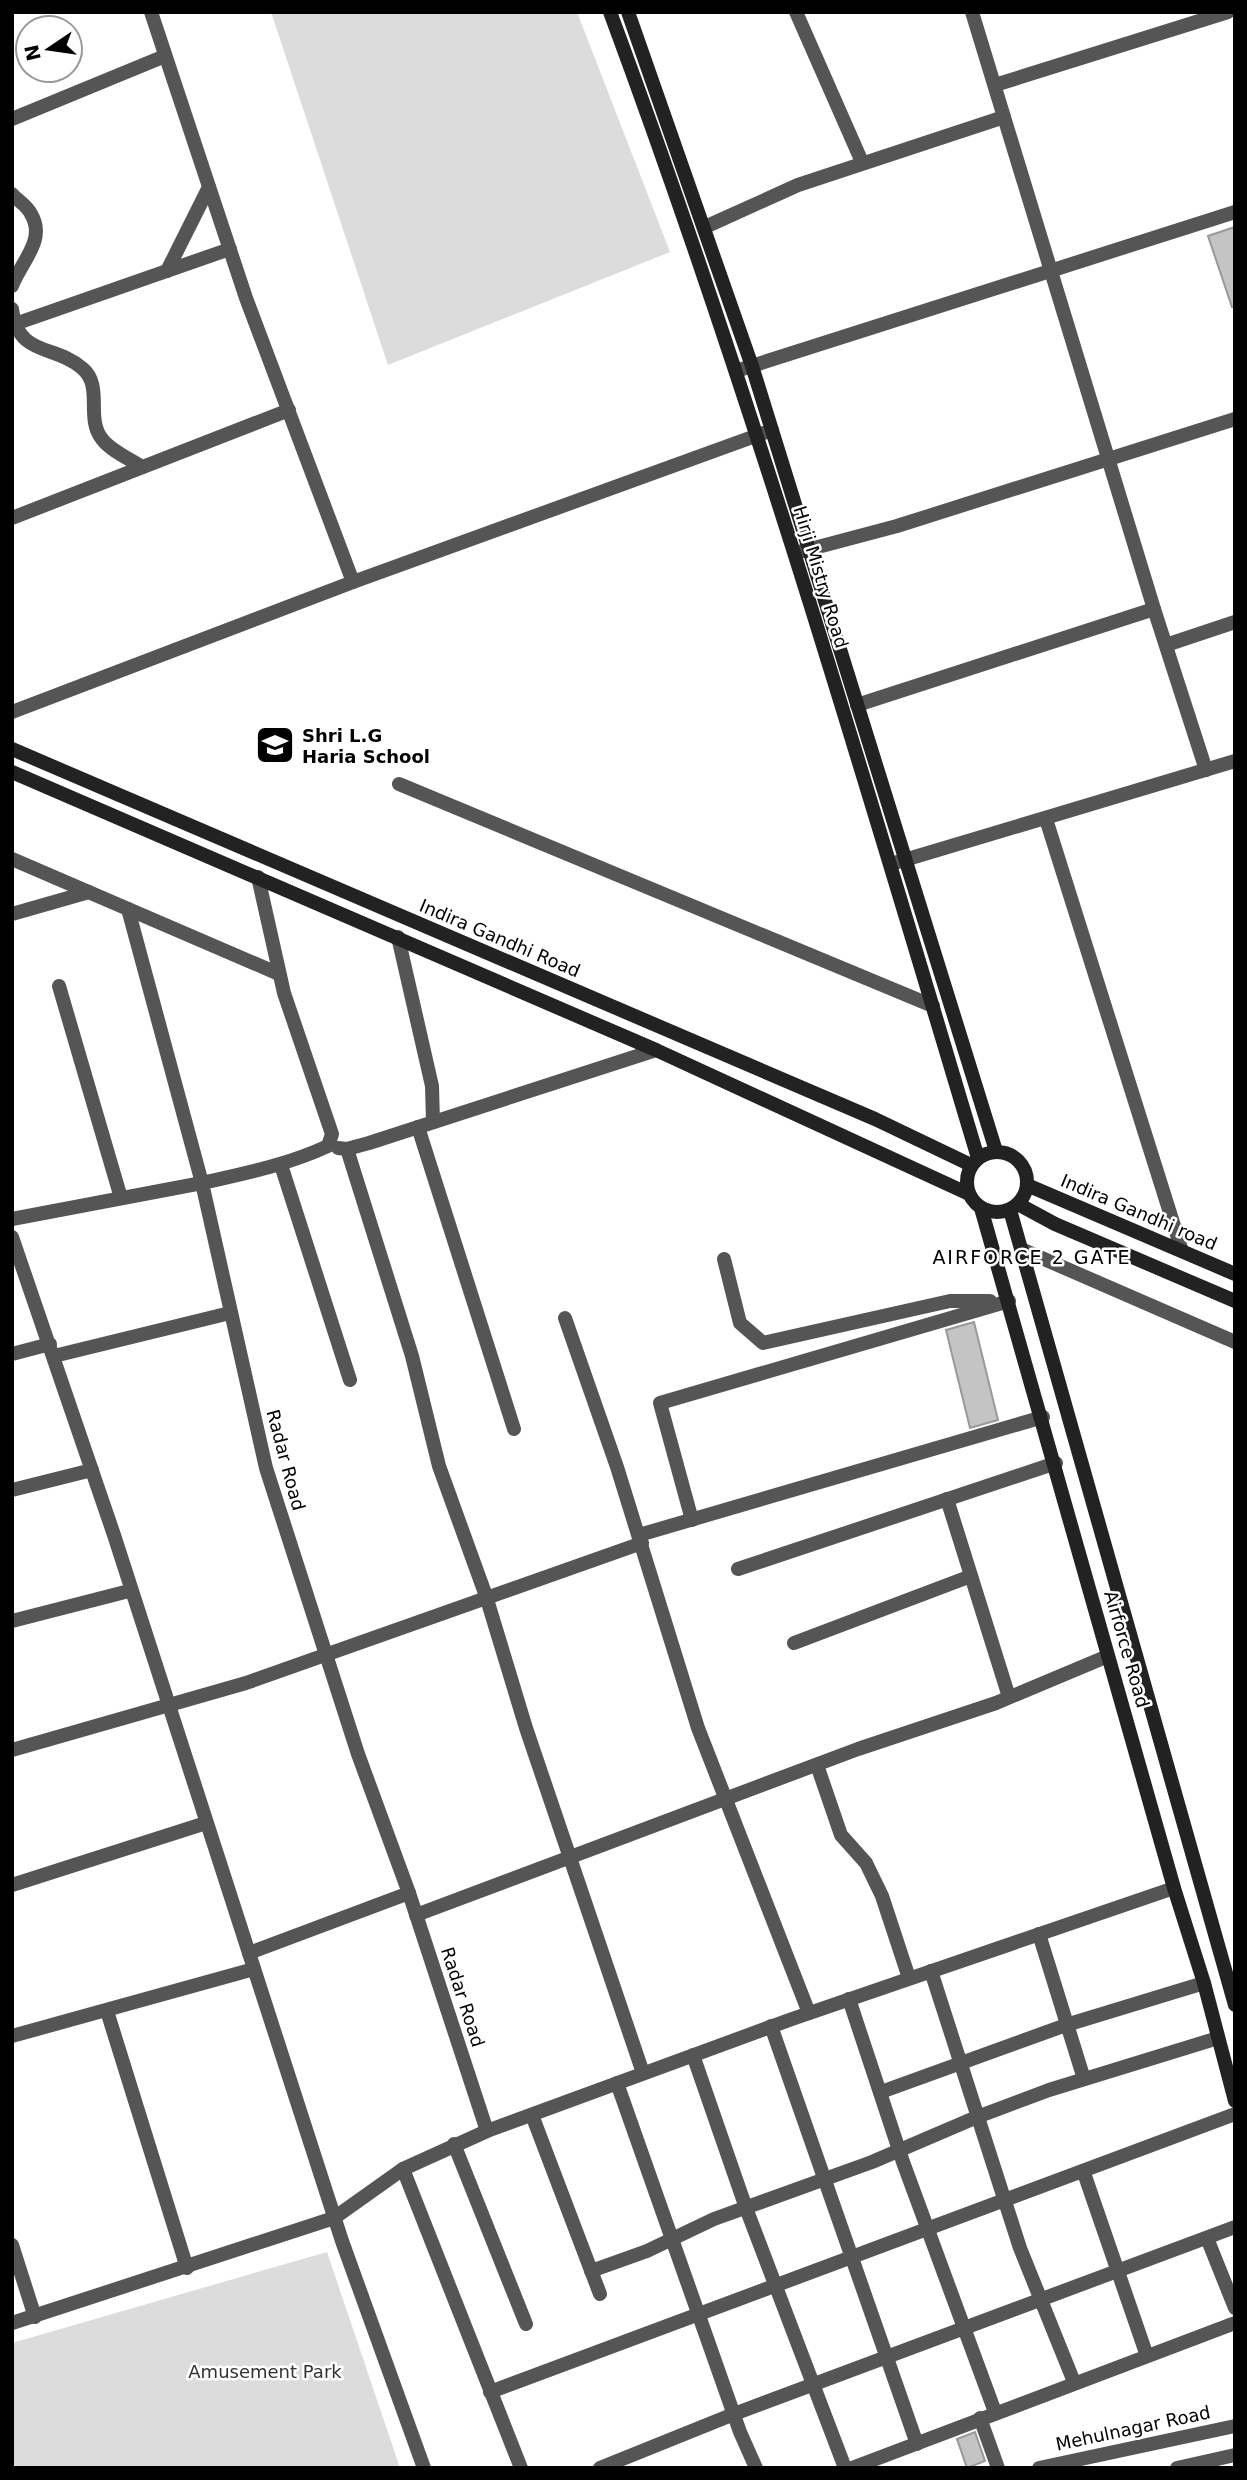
<svg xmlns="http://www.w3.org/2000/svg" width="1247" height="2480" viewBox="0 0 1247 2480" font-family="'DejaVu Sans',sans-serif">
	<style>
		.green { fill: #dcdcdc }
		.building { fill: #c4c4c4; stroke: #999; stroke-width: 2 }
		.lines { fill: none; stroke-linecap: round; stroke-linejoin: round }
		.minor { stroke: #555; stroke-width: 14 }
		.tertiary { stroke: #555; stroke-width: 14 }
		.secondary { stroke: #222; stroke-width: 14 }
		.labels { text-anchor: middle; dominant-baseline: central; stroke-width: 5; stroke-linejoin: round; paint-order: stroke }
		.street-label { font-size: 18px; fill: #000; stroke: #fff }
		.poi-label { font-size: 18px; font-weight: bold; fill: #000; stroke: #fff; text-anchor: start }
		.park-label { font-size: 18px; fill: #333; stroke: #fff }
		.neighbourhood-label { font-size: 19px; letter-spacing: 2px; fill: #000; stroke: #fff }
	</style>
	<rect width="100%" height="100%" fill="#fff"/>
	<g class="green">
		<path d="M271,12H577L670,252L388,365Z"/>
		<path d="M327,2252L400,2468H12V2343Z"/>
	</g>
	<g class="building">
		<path d="M1235,227V307H1232L1208,236Z"/>
		<path d="M974,1322L998,1420L970,1428L946,1330Z"/>
		<path d="M975,2432L985,2461L967,2468L957,2439Z"/>
	</g>
	<g class="lines">
		<g class="minor">
			<path d="M151,12L246,298L353,582"/>
			<path d="M796,12L862,162"/>
			<path d="M972,12L1154,609L1206,770"/>
			<path d="M995,85L1228,12"/>
			<path d="M12,119L165,56"/>
			<path d="M12,194C18,201 27,205 31,214C47,240 20,263 12,286"/>
			<path d="M705,227L798,185L1004,117"/>
			<path d="M167,271L209,187"/>
			<path d="M12,309C18,357 54,344 82,368C104,386 85,418 102,439C111,451 130,459 142,467"/>
			<path d="M12,325L230,249"/>
			<path d="M736,371L1235,212"/>
			<path d="M12,518L289,410"/>
			<path d="M799,552L897,526L1235,419"/>
			<path d="M1166,645L1235,622"/>
			<path d="M857,705L1154,609"/>
			<path d="M12,712L353,582L772,430"/>
			<path d="M399,784L933,1006"/>
			<path d="M1046,819L1182,1251"/>
			<path d="M12,859L279,974"/>
			<path d="M891,864L1235,761"/>
			<path d="M258,877L284,993L332,1134L328,1146C287,1165 246,1173 202,1183L266,1468L358,1754L409,1893L487,2131"/>
			<path d="M12,914L89,892"/>
			<path d="M398,937L432,1086L433,1122"/>
			<path d="M59,986L121,1198"/>
			<path d="M418,1127L514,1429"/>
			<path d="M338,1148L347,1149L369,1143L656,1050"/>
			<path d="M347,1149L412,1356L439,1466L486,1596L526,1728L643,2073"/>
			<path d="M281,1165L350,1380"/>
			<path d="M12,1219L202,1183L128,909"/>
			<path d="M12,1237L114,1535L342,2241L424,2468"/>
			<path d="M1021,1249L1235,1342"/>
			<path d="M724,1259L740,1323L763,1343L950,1301H990"/>
			<path d="M565,1318L617,1467L698,1728L809,2013"/>
			<path d="M12,1354L50,1344"/>
			<path d="M54,1356L230,1313"/>
			<path d="M12,1490L92,1470"/>
			<path d="M947,1499L1009,1697"/>
			<path d="M692,1520L660,1403L1009,1301"/>
			<path d="M639,1535L1043,1417"/>
			<path d="M738,1569L1056,1463"/>
			<path d="M12,1621L129,1591"/>
			<path d="M794,1643L971,1576"/>
			<path d="M12,1750L246,1683L642,1543"/>
			<path d="M817,1765L841,1835L866,1863L882,1896L909,1978"/>
			<path d="M12,1885L206,1823"/>
			<path d="M416,1915L858,1749L996,1703L1108,1656"/>
			<path d="M1039,1934L1084,2079"/>
			<path d="M249,1953L409,1893"/>
			<path d="M931,1971L1020,2248L1074,2382"/>
			<path d="M849,1999L903,2162L995,2412"/>
			<path d="M107,2011L187,2268"/>
			<path d="M771,2026L917,2444"/>
			<path d="M12,2036L254,1969"/>
			<path d="M693,2055L746,2208L845,2468"/>
			<path d="M617,2083L740,2432L756,2468"/>
			<path d="M881,2092L1066,2025L1204,1983"/>
			<path d="M532,2115L600,2294"/>
			<path d="M454,2144L526,2324"/>
			<path d="M403,2169L521,2468"/>
			<path d="M1084,2173L1147,2356"/>
			<path d="M1207,2238L1235,2308"/>
			<path d="M12,2245L35,2317"/>
			<path d="M591,2271L647,2251L714,2219L872,2162L977,2117L1049,2090L1218,2038"/>
			<path d="M12,2323L334,2218L403,2169L487,2131L792,2019L1174,1888"/>
			<path d="M490,2392L1235,2114"/>
			<path d="M980,2418L998,2468"/>
			<path d="M600,2468L734,2414L1235,2227"/>
			<path d="M852,2468L1235,2323"/>
		</g>
		<g class="tertiary">
			<path d="M1039,2468L1235,2426"/>
			<path d="M1177,2468L1235,2455"/>
		</g>
		<g class="secondary">
			<path d="M610,12C750,389 863,774 978,1158"/>
			<path d="M628,12L752,366L996,1151"/>
			<path d="M12,749L875,1119L971,1165"/>
			<path d="M12,772L656,1050L969,1194"/>
			<circle cx="997" cy="1182" r="30"/>
			<path d="M1027,1185L1235,1274"/>
			<path d="M1018,1204L1055,1224L1235,1301"/>
			<path d="M981,1208L1174,1888L1204,1983L1235,2101"/>
			<path d="M1010,1210L1235,2005"/>
		</g>
	</g>
	<defs>
		<g id="school-square" transform="scale(2.0125)"><rect x="-9" y="-9" width="18" height="18" rx="4" fill="#000" stroke="#fff"/><path d="M0-5L7-2L0 1L-7-2ZM-4 1L0 2.5L4 1V4Q0 6-4 4Z" fill="#fff"/></g>
	</defs>
	<g fill-rule="evenodd">
		<use href="#school-square" x="275" y="745"/>
	</g>
	<g class="labels">
		<g class="street-label">
			<text transform="translate(821 577) rotate(73)">Hirji Mistry Road</text>
			<text transform="translate(500 938) rotate(23)">Indira Gandhi Road</text>
			<text transform="translate(1139 1212) rotate(23)">Indira Gandhi road</text>
			<text transform="translate(286 1460) rotate(75)">Radar Road</text>
			<text transform="translate(1127 1649) rotate(74)">Airforce Road</text>
			<text transform="translate(463 1997) rotate(72)">Radar Road</text>
			<text transform="translate(1133 2428) rotate(-12)">Mehulnagar Road</text>
		</g>
		<g class="poi-label">
			<text x="302" y="735">Shri L.G<tspan x="302" dy="21">Haria School</tspan></text>
		</g>
		<g class="park-label">
			<text x="265" y="2371">Amusement Park</text>
		</g>
		<g class="neighbourhood-label">
			<text x="1032" y="1257">AIRFORCE 2 GATE</text>
		</g>
	</g>
	<rect width="1247" height="2480" fill="none" stroke="#000000" stroke-width="28"/>
	<g transform="translate(49 49) rotate(257)"><circle r="33" fill="#ffffff" stroke="#999999" stroke-width="2"/>
	<path d="M0-5L12 26L0 18L-12 26Z" fill="#000000"/>
	<text y="-10" font-size="19" font-weight="bold" text-anchor="middle" fill="#000000">N</text>
	</g>
</svg>
